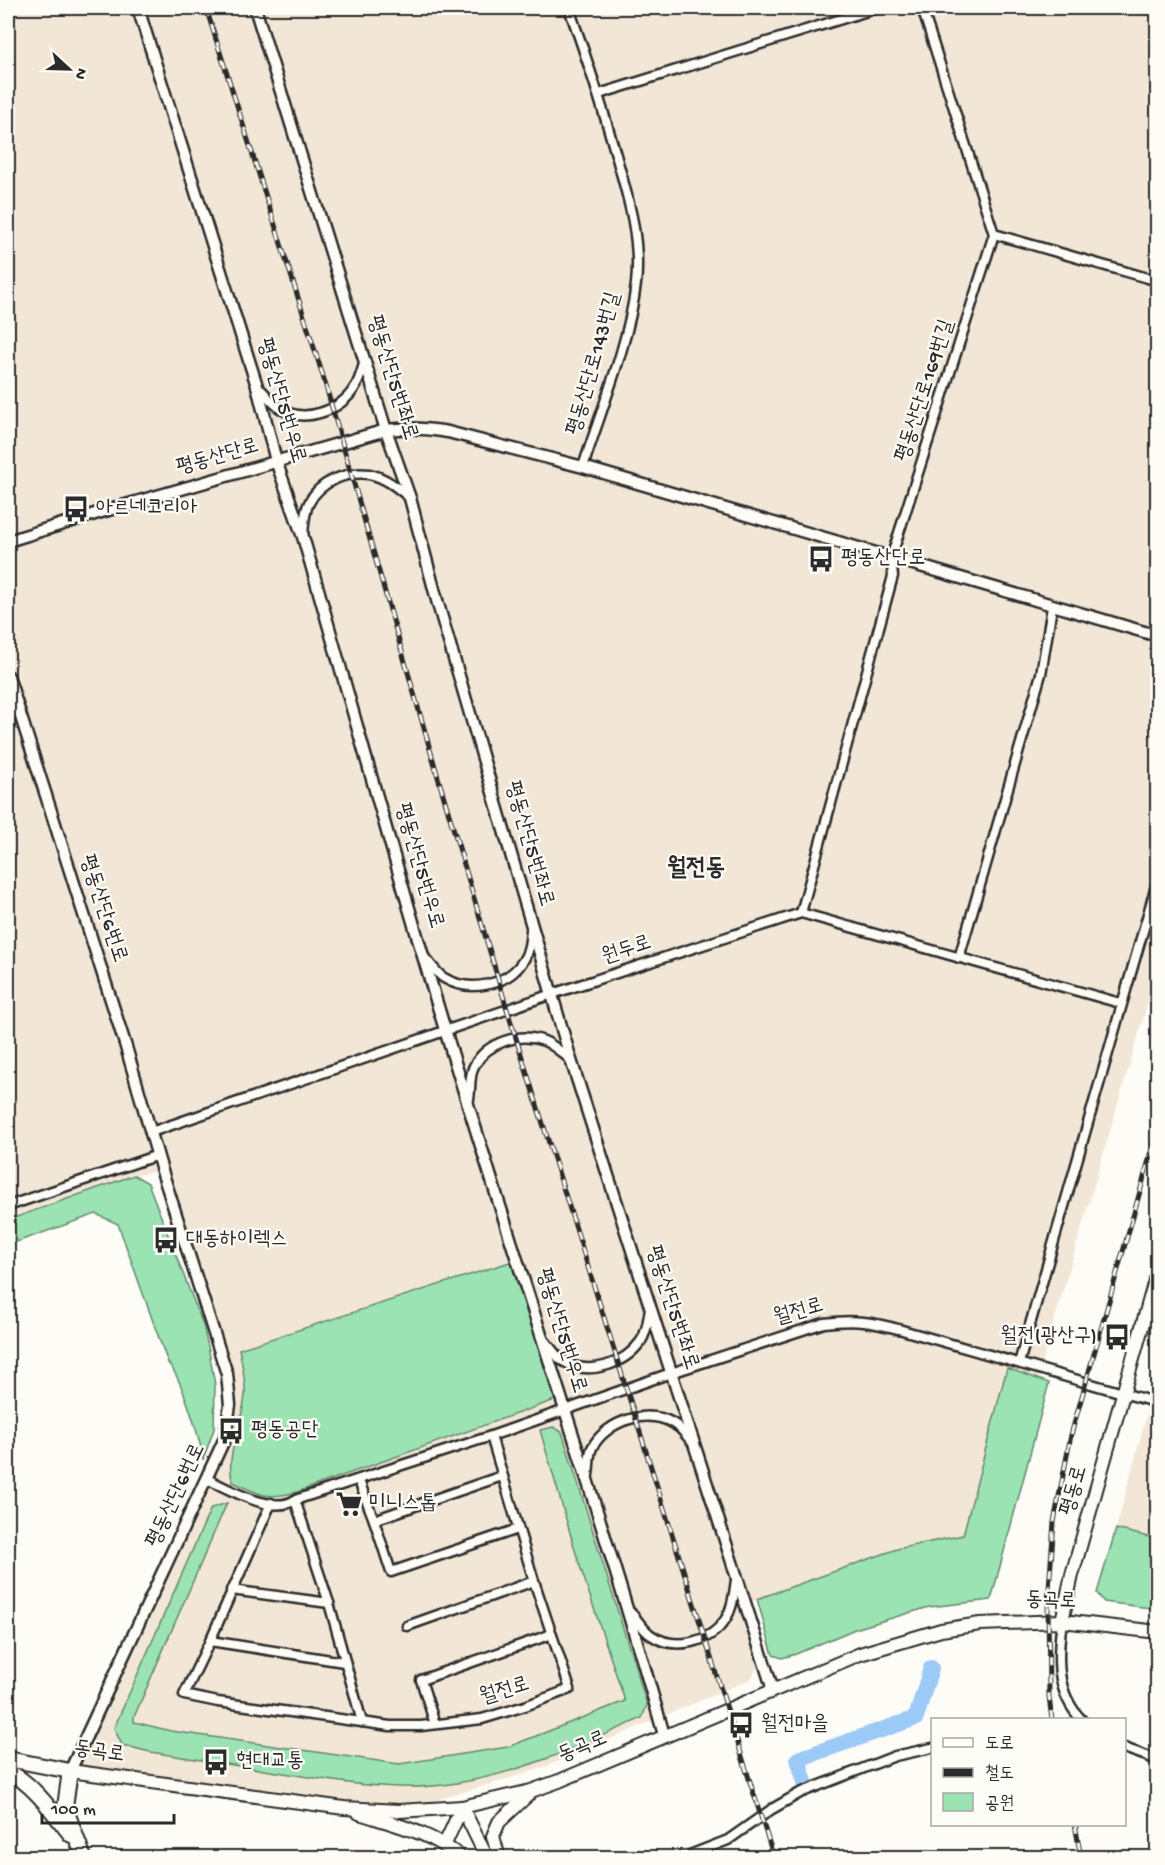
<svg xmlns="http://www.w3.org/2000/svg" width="1165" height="1865" viewBox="0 0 1165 1865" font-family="'Gochi Hand','Poor Story',sans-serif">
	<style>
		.built { fill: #f2e6d6 }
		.green { fill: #9be3b2; stroke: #63876e; stroke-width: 1.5 }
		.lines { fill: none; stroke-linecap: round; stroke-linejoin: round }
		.river { stroke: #9bcaf6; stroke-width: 16 }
		.minor-casing { stroke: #2b2b2b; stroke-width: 13 }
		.tertiary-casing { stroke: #2b2b2b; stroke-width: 15 }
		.secondary-casing { stroke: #2b2b2b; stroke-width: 16 }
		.primary-casing { stroke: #2b2b2b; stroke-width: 18 }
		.minor { stroke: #fdfcf7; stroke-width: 8 }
		.tertiary { stroke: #fdfcf7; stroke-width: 10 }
		.secondary { stroke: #fdfcf7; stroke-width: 12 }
		.primary { stroke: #fdfcf7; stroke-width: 14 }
		.rail-casing { stroke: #2b2b2b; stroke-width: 5 }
		.rail { stroke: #fdfcf7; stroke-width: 3; stroke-dasharray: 9; stroke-linecap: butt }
		.labels { text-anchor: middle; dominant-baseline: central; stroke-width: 4.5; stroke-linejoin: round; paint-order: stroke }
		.street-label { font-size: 21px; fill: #2b2b2b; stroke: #fdfcf7 }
		.poi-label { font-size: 21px; fill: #2b2b2b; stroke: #fdfcf7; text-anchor: start }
		.quarter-label { font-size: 24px; font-weight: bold; fill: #2b2b2b; stroke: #fdfcf7 }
	</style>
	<rect width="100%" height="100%" fill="#fdfcf7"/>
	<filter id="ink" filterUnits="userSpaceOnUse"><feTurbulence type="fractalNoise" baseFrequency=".0167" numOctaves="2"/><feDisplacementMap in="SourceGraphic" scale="12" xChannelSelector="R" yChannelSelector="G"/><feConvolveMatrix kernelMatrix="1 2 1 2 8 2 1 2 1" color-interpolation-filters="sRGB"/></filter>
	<g filter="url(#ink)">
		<g class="built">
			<path d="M8,8H1157V971L1037,1379L1007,1369L963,1535L897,1549L829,1572L739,1606L757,1667L751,1679L537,1770L399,1811L70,1771L225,1438L227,1374L162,1171L134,1175L8,1220Z"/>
			<path d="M1157,1376V1539L1116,1529Z"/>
		</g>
		<g class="green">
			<path d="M134,1175L148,1183L203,1325L209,1351L215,1385L214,1429L203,1460C201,1441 181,1376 168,1363L118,1224L96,1214L8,1245V1220Z"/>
			<path d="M513,1261L555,1400L297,1492C266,1500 260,1495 233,1482C224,1459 243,1421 245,1395C246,1380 242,1364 239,1349Z"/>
			<path d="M1007,1368L1049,1383L991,1600L929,1607L855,1629L796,1654L782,1658L773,1655L757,1599L897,1549L963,1535Z"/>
			<path d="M553,1427L562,1432L647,1705L642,1718C582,1745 522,1773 457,1783C402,1793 345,1783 290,1774C243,1767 196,1759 150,1752L122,1745L114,1728L211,1508L227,1503L134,1717V1722L171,1731L399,1764L508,1747L625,1701L578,1560L540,1430Z"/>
			<path d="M1116,1529L1157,1539V1609L1104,1602L1097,1593Z"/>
		</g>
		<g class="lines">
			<path class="river" d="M806,1785L798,1759L916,1718L931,1668"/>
			<g class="minor-casing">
				<g id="minor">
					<path d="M569,8C586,56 602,105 616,155C628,197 641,240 636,284C629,343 601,410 583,467"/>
					<path d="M599,94L877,8"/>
					<path d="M994,234L1158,281"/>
					<path d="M257,386C265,393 272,403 281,409C305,424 342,410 355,387C360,380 362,369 365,361"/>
					<path d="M303,536C304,525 304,512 309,503C319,482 346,471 369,474C385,477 398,488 410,498"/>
					<path d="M801,913L893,576L891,558L994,234L922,8"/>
					<path d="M425,958C431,964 437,974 444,978C469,993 507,986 523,961C529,952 530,941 531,930"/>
					<path d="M959,958L1041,674L1052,607"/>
					<path d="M468,1103C472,1090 468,1078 474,1066C487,1042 519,1032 544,1041C554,1045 562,1053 571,1060"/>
					<path d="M151,1132L552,994L801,913L1120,1003"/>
					<path d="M8,1206L158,1155"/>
					<path d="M544,1340C550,1346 556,1357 563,1361C589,1377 625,1364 641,1341C647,1333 648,1319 650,1309"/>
					<path d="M1019,1363L1158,879"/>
					<path d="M207,1479C229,1489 272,1515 295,1500L491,1436L671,1373L824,1323C856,1319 872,1322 902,1330L1158,1403"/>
					<path d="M587,1480C590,1470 588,1455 592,1448C606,1420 651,1406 677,1426C683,1430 688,1438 693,1443"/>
					<path d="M359,1481L374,1520L391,1572L518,1529"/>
					<path d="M295,1500L329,1603L362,1722"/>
					<path d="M271,1503L210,1641L184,1695L218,1702L390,1726H421L482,1719L525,1706L570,1689L534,1581L491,1436"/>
					<path d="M374,1520L502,1476"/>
					<path d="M231,1590L329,1603"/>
					<path d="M629,1611C637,1618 642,1629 651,1635C674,1651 710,1643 725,1620C733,1608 734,1593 736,1580"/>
					<path d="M1062,1621C1057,1656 1055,1693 1082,1720"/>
					<path d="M407,1626L534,1581"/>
					<path d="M210,1641L344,1662"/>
					<path d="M435,1724L421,1680L552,1634"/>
					<path d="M1124,1748L1158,1760"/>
					<path d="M682,1858L728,1840L772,1809L800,1793L895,1756L932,1748"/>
				</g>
			</g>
			<g class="tertiary-casing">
				<g id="tertiary">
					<path d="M138,8L257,386L276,461L303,537C351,702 396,869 446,1033C517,1267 597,1499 664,1735"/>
					<path d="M255,8L386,430L410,498L438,604L571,1060L773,1690"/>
					<path d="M8,541L98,513L386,430C408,427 426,428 448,432L583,467L1158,636"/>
					<path d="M8,676L126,1047L162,1171L227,1374L230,1405L225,1438L70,1771"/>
				</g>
			</g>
			<g class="secondary-casing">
				<g id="secondary">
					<path d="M1062,1621L1072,1575L1158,1270"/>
					<path d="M70,1771L344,1808L399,1811L462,1807L531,1791L559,1781L860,1654L941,1630L980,1624L1062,1621L1158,1632"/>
					<path d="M462,1807L487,1858"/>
					<path d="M359,1813C393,1824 434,1833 461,1858"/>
					<path d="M444,1846L462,1807"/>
					<path d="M499,1858L493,1836L499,1822L530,1793"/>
				</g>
			</g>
			<g class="primary-casing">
				<g id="primary">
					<path d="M8,1759L70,1771L65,1807L84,1858"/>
					<path d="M8,1772C31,1781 55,1815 71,1835"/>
				</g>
			</g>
			<use href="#minor" class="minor"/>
			<use href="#tertiary" class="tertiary"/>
			<use href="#secondary" class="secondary"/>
			<use href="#primary" class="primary"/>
			<g class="rail-casing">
				<g id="rail">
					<path d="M206,8L323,376L440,784L510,1019L774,1858"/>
					<path d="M1052,1720L1049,1697L1048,1602L1054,1522L1071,1435L1158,1128"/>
					<path d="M1075,1824L1081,1858"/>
				</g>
			</g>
			<use href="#rail" class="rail"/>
		</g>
	</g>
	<defs>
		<g id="bus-bare" transform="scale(2.07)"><path d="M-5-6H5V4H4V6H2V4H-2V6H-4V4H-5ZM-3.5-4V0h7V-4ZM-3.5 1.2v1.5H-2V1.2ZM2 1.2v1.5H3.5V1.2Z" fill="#2b2b2b" stroke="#fdfcf7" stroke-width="2.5" paint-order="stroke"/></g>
		<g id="supermarket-bare" transform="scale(2.07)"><path d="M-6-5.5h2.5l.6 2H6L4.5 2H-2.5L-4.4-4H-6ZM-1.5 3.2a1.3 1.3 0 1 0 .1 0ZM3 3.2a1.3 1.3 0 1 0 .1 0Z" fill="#2b2b2b" stroke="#fdfcf7" stroke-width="2.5" paint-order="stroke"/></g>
	</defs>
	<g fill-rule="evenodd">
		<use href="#bus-bare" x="76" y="509"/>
		<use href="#bus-bare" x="821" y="559"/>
		<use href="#bus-bare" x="166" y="1240"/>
		<use href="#bus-bare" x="1117" y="1337"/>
		<use href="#bus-bare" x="231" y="1431"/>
		<use href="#supermarket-bare" x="349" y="1504"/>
		<use href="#bus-bare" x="741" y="1725"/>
		<use href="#bus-bare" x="216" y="1762"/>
	</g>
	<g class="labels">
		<g class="street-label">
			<text transform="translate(595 364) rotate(-74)">평동산단로143번길</text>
			<text transform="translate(391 378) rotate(73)">평동산단5번좌로</text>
			<text transform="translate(926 391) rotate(-72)">평동산단로169번길</text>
			<text transform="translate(280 401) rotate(74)">평동산단5번우로</text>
			<text transform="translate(218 458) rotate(-16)">평동산단로</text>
			<text transform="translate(528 844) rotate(74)">평동산단5번좌로</text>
			<text transform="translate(418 866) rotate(74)">평동산단5번우로</text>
			<text transform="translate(102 909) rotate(72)">평동산단6번로</text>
			<text transform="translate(627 951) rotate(-18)">원두로</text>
			<text transform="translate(671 1308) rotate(72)">평동산단5번좌로</text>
			<text transform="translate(799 1313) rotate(-16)">월전로</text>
			<text transform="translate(560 1331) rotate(73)">평동산단5번우로</text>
			<text transform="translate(1075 1491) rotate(-74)">평동로</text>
			<text transform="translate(177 1496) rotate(-65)">평동산단6번로</text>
			<text transform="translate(1051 1602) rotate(2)">동곡로</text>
			<text transform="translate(505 1692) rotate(-17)">월전로</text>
			<text transform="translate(583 1748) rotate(-23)">동곡로</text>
			<text transform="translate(99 1753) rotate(8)">동곡로</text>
		</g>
		<g class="poi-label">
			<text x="96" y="509">아르네코리아</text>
			<text x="841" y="559">평동산단로</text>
			<text x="186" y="1240">대동하이렉스</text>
			<text x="1097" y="1337" text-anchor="end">월전(광산구)</text>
			<text x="251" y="1431">평동공단</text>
			<text x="369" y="1504">미니스톱</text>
			<text x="761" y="1725">월전마을</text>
			<text x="236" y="1762">현대교통</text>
		</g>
		<g class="quarter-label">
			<text x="696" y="869">월전동</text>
		</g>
	</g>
	<rect width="1165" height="1865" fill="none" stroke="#fdfcf7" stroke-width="30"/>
	<rect x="15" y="15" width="1135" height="1835" fill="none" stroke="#2b2b2b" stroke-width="2" filter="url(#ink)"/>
	<rect x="931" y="1718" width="195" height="108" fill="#fdfcf7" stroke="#a9a8a5" stroke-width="1.5"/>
	<rect x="943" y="1738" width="30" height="9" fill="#fdfcf7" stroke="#a9a8a5" stroke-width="1.5"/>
	<text x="985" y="1748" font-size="18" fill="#2b2b2b">도로</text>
	<rect x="943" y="1768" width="30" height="9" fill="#2b2b2b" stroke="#a9a8a5" stroke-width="1.5"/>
	<text x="985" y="1778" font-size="18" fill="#2b2b2b">철도</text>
	<rect x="943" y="1793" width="30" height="18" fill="#9be3b2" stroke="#a9a8a5" stroke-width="1.5"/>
	<text x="985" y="1808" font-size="18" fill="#2b2b2b">공원</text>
	<g transform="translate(69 69) rotate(112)" stroke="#fdfcf7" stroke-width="4.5" paint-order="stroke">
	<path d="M0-4.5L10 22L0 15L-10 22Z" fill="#2b2b2b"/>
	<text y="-9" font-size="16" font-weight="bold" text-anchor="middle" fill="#2b2b2b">N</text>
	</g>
	<path d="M42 1814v9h132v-9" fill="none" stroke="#2b2b2b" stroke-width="3"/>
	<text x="51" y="1814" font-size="18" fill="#2b2b2b" stroke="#fdfcf7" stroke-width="4.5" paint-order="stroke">100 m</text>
</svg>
